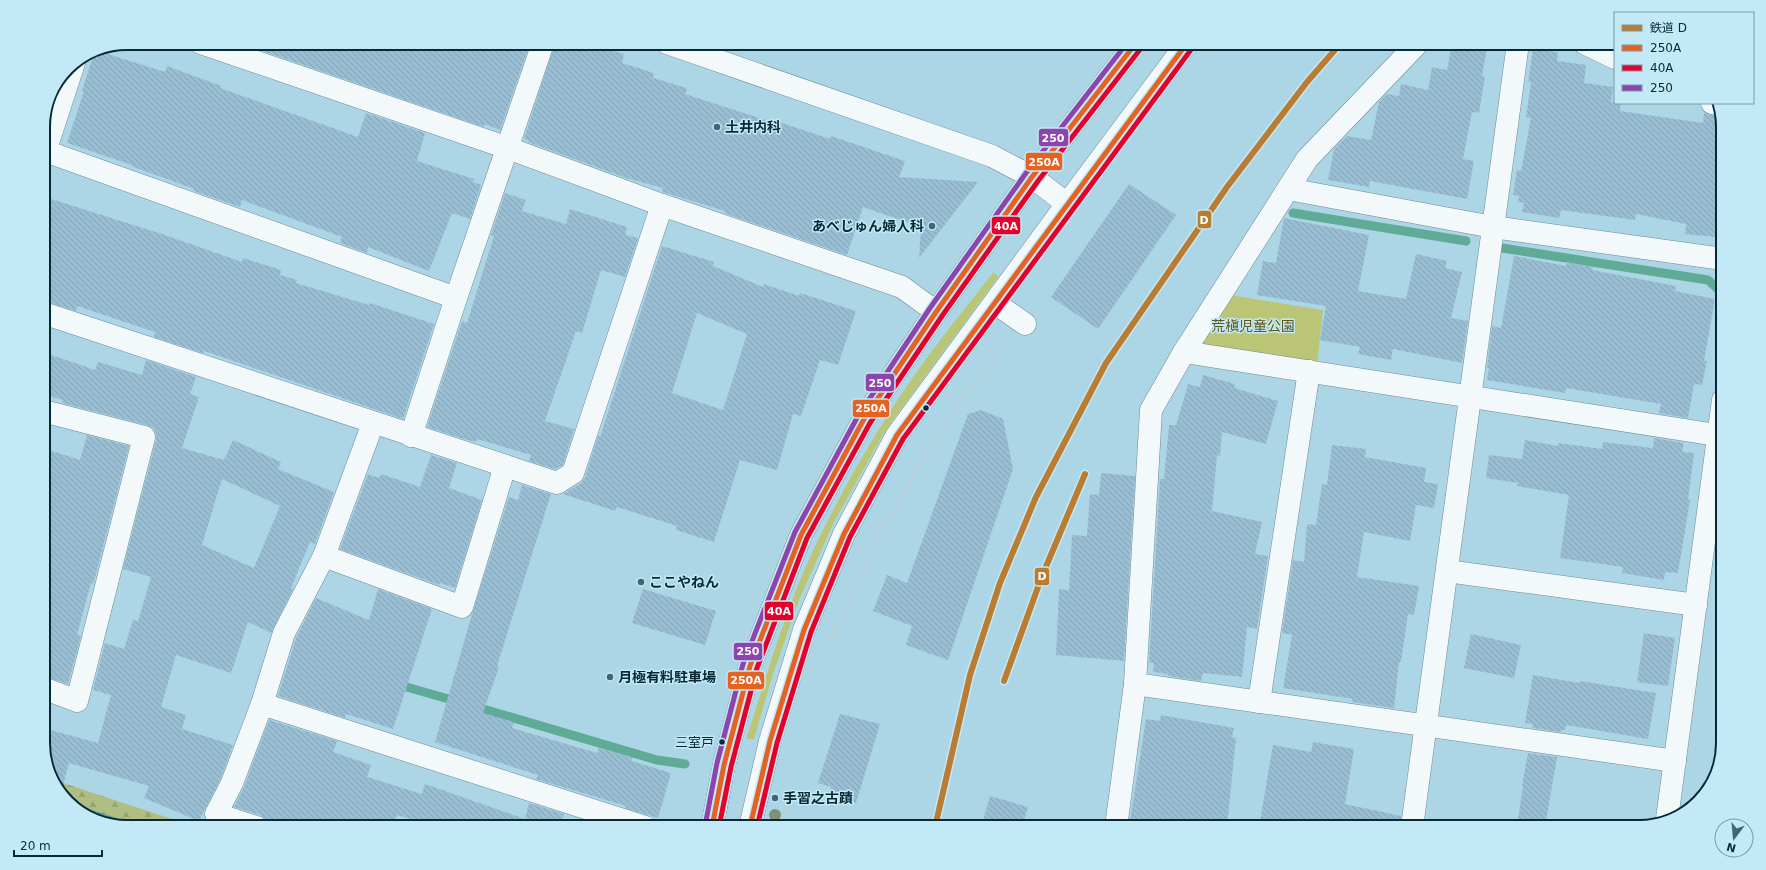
<svg xmlns="http://www.w3.org/2000/svg" width="1766" height="870" viewBox="0 0 1766 870" font-family="'DejaVu Sans','Noto Sans JP',sans-serif">
	<style>
		.green { fill: #bac675 }
		.forest { fill: url(#forest-firs) }
		.water { fill: url(#water-waves) }
		.lines { fill: none; stroke-linecap: round; stroke-linejoin: round }
		.stream { stroke: #60ab97; stroke-width: 9 }
		.building { fill: url(#building-back-hatch); fill-rule: evenodd }
		.minor-casing { stroke: #6d8a95; stroke-width: 23 }
		.major-casing { stroke: #6d8a95; stroke-width: 23 }
		.path { stroke: #c1cfd4; stroke-width: 2.5; stroke-dasharray: 3 2; stroke-linecap: butt }
		.minor { stroke: #f3f9fb; stroke-width: 22 }
		.major { stroke: #f3f9fb; stroke-width: 22 }
		.bus-1-casing { stroke: #c3e8f6; stroke-width: 8 }
		.bus-2-casing { stroke: #c3e8f6; stroke-width: 8 }
		.bus-3-casing { stroke: #c3e8f6; stroke-width: 8 }
		.bus-1 { stroke: #e66223; stroke-width: 5 }
		.bus-2 { stroke: #e4002b; stroke-width: 5 }
		.bus-3 { stroke: #8e44ad; stroke-width: 5 }
		.rail-1-casing { stroke: #c3e8f6; stroke-width: 9 }
		.rail-1 { stroke: #ba7c31; stroke-width: 6 }
		.tree { fill: #809076 }
		.poi-dot { fill: #416672; stroke: #c3e8f6; stroke-width: 1.5 }
		.bus-dot { fill: #072934; stroke: #c3e8f6; stroke-width: 1.5 }
		.labels { text-anchor: middle; dominant-baseline: central; stroke-width: 3; stroke-linejoin: round; paint-order: stroke }
		.bus-label { font-size: 13px; fill: #072934; stroke: #c3e8f6; text-anchor: end }
		.poi-label { font-size: 14px; font-weight: bold; fill: #072934; stroke: #c3e8f6; text-anchor: start }
		.park-label { font-size: 14px; fill: #5c571a; stroke: #c3e8f6 }
		.rim { fill: none; stroke: #072934; stroke-width: 2 }
		.line-badge { stroke: #c3e8f6; stroke-width: 1.5 }
		.badge-label { font-size: 11px; text-anchor: middle; font-weight: bold; fill: #fff }
	</style>
	<defs>
		<pattern id="forest-firs" width="22" height="20" patternUnits="userSpaceOnUse"><rect width="22" height="20" fill="#b0be83"/><path d="M5 1l3.5 6h-7zM16 11l3.5 6h-7z" fill="#96a372"/></pattern>
		<pattern id="water-waves" width="16" height="10" patternUnits="userSpaceOnUse"><rect width="16" height="10" fill="#60ab97"/><path d="M0 5q4-4 8 0t8 0" fill="none" stroke="#4d8b7c"/></pattern>
		<pattern id="building-back-hatch" width="6" height="6" patternUnits="userSpaceOnUse"><rect width="6" height="6" fill="#99bed3"/><path d="M-1 5l2 2M0 0l6 6M5-1l2 2" fill="none" stroke="#82a3b6"/></pattern>
	</defs>
	<rect width="100%" height="100%" fill="#acd6e6"/>
	<g class="green">
		<path d="M993,273H995L998,277L885,431L834,522L799,600L772,677L754,739H748L747,737C769,667 790,595 823,530C845,486 870,442 897,401C926,356 960,315 993,273Z"/>
		<path d="M1230,295L1323,310L1317,364L1202,346Z"/>
	</g>
	<path class="forest" d="M54,780L196,827H127L90,818L57,790Z"/>
	<path class="water" d="M72,803L144,827H127L90,818Z"/>
	<g class="lines">
		<g class="stream">
			<path d="M1293,213L1466,241"/>
			<path d="M1502,248L1708,280L1720,291"/>
			<path d="M396,684L459,702"/>
			<path d="M473,706L657,760L685,764"/>
		</g>
	</g>
	<g class="building">
		<path d="M251,43H530L500,130L485,124L484,127L251,47Z"/>
		<path d="M555,43H567L595,51L596,46L624,54L622,63L654,73L653,78L687,88L685,94L775,123L776,121L830,139L831,136L905,161L899,177L978,182L919,258L921,227L863,207L847,255L724,213L725,211L666,193L662,192L663,188L626,178L528,142L529,141L524,139Z"/>
		<path d="M1452,43H1488L1482,76L1485,77L1479,113L1472,112L1463,159L1474,161L1467,199L1370,181L1369,187L1328,180L1334,149L1347,136L1371,140L1379,102L1387,94L1399,96L1401,84L1428,90L1432,67L1447,70Z"/>
		<path d="M1533,49L1558,52L1557,61L1586,65L1584,83L1613,87L1611,102L1621,103L1620,111L1703,123L1704,113L1715,116H1721L1723,122V226L1716,225L1715,237L1685,234L1686,224L1636,214L1635,220L1561,210L1559,218L1522,212L1524,203L1518,202L1519,196L1513,195L1517,170L1521,171L1531,118L1526,117L1531,82H1528Z"/>
		<path d="M95,50L165,72L167,66L221,86L220,88L358,137L366,113L425,133L417,161L474,179L473,182L481,185L470,219L452,213L429,271L368,247L367,253L340,243L342,237L242,200L240,207L194,191V189L131,166L132,165L67,143L84,91H82Z"/>
		<path d="M1129,184L1176,215L1098,329L1051,297Z"/>
		<path d="M505,193L526,200L522,211L566,224L570,209L627,227L625,235L638,238L625,277L601,270L582,333L576,331L545,421L574,429L563,465L555,469L529,461L531,455L477,439L476,442L464,439L427,427L462,321L467,323L494,236L491,235Z"/>
		<path d="M48,198L165,235L242,262L243,258L281,270L280,275L297,280L296,283L369,305L370,303L434,324L403,419L204,351L203,353L154,337L155,332L77,306L76,311L43,301V214Z"/>
		<path d="M1284,218L1369,235L1358,291L1406,299L1416,254L1447,261L1445,268L1462,272L1451,318L1468,321L1462,363L1393,349L1391,360L1358,354L1360,347L1320,340L1326,306L1257,295L1263,261L1276,263Z"/>
		<path d="M662,246L714,262L713,266L763,287L764,284L799,296L800,293L856,311L838,365L820,360L801,416L793,414L777,470L740,460L714,542L676,530L677,526L617,507L615,511L563,494L580,484L585,477L598,436L600,437ZM697,313L747,334L723,410L672,393Z"/>
		<path d="M1514,256L1566,266L1567,262L1593,267L1592,270L1676,286L1675,291L1715,299L1704,361H1707L1702,385L1694,384L1688,418L1659,413L1661,404L1566,388L1565,393L1487,380L1489,368H1487L1492,326L1501,328Z"/>
		<path d="M43,352L95,370L98,362L142,375L146,360L196,377L190,394L199,397L182,448L224,460L233,440L281,462L278,469L334,492L315,544L310,542L291,588L293,589L271,633L248,622L231,673L176,655L161,707L186,715L182,729L233,745L221,778L199,821L144,798L149,786L69,763L61,793L57,790L43,749V728L98,743L111,695L93,690L105,643L124,649L133,620L138,621L151,577L123,569L156,440V433L153,428L147,425L62,403L63,400L43,394ZM222,479L280,506L254,568L202,545Z"/>
		<path d="M1203,375L1235,384L1234,388L1278,401L1266,444L1222,432L1220,456L1217,455L1212,511L1262,522L1255,554L1268,556L1257,629L1247,627L1242,677L1203,673L1201,681L1168,676V674L1153,672L1154,663H1149L1160,479H1164L1169,425H1176L1188,384L1200,387Z"/>
		<path d="M981,410L1003,419L1013,469L948,660L906,645L912,626L873,611L887,575L907,583L968,414Z"/>
		<path d="M87,435L129,446L96,574L93,584L91,583L77,635L81,636L68,684L43,676V448L80,460Z"/>
		<path d="M1654,438L1684,443L1682,452L1694,453L1688,500H1690L1678,573L1665,572L1664,580L1622,573L1623,567L1560,558L1569,495L1517,486L1518,483L1486,478L1489,455L1522,459L1525,440L1558,446L1559,443L1602,449L1603,442L1653,448Z"/>
		<path d="M1332,445L1366,449L1365,457L1426,468L1424,482L1438,484L1434,508L1416,505L1410,541L1364,532L1357,577L1419,586L1414,615L1408,614L1401,662H1399L1394,708L1352,702L1353,699L1283,688L1292,635L1282,633L1293,560L1304,562L1307,524L1316,525L1322,484L1327,485Z"/>
		<path d="M431,455L457,463L449,488L482,500L455,588L440,583L439,585L340,549L368,474L379,478L381,474L420,487Z"/>
		<path d="M1101,473L1135,476L1124,661L1056,655L1059,589L1069,590L1072,535L1087,536L1090,494L1099,495Z"/>
		<path d="M522,485L551,494L497,666L499,667L483,713L514,722L512,728L597,753L599,748L632,757V761L671,773L658,818L625,808L626,806L536,779L538,775L435,742L472,614L509,497L518,500Z"/>
		<path d="M378,589L432,609L393,729L346,714L345,718L278,696L296,638L316,598L369,620Z"/>
		<path d="M643,589L716,611L705,645L632,623Z"/>
		<path d="M1644,633L1675,638L1668,686L1637,682Z"/>
		<path d="M1471,634L1521,645L1514,678L1464,668Z"/>
		<path d="M1533,675L1579,683L1580,681L1656,693L1648,739L1566,725L1565,730H1562L1561,732L1532,728L1533,724L1525,723Z"/>
		<path d="M840,714L880,724L856,803L829,794L831,787L818,783Z"/>
		<path d="M1161,715L1234,728L1232,737L1236,738L1227,827H1129L1146,719L1160,721Z"/>
		<path d="M269,720L337,741L333,752L371,765L367,777L422,794L425,784L525,819L529,803L564,814L560,827H435L397,815L394,827H292L268,819L267,822L260,815L234,807L244,787Z"/>
		<path d="M1313,742L1354,749L1345,804L1401,816L1400,827H1259L1273,745L1311,752Z"/>
		<path d="M1528,753L1557,757L1545,827H1517L1523,786H1522Z"/>
		<path d="M990,796L1028,807L1022,827H981Z"/>
	</g>
	<g class="lines">
		<g class="minor-casing">
			<g id="minor">
				<path d="M201,43L508,148L662,205L902,287L936,312"/>
				<path d="M667,43L992,156L1032,177L1067,204"/>
				<path d="M1584,43L1615,58"/>
				<path d="M1712,103L1717,104"/>
				<path d="M45,151L456,298"/>
				<path d="M43,158L74,63"/>
				<path d="M1288,189L1493,227L1723,259"/>
				<path d="M995,303L1025,324"/>
				<path d="M43,313L557,483L573,473L662,205"/>
				<path d="M1184,352L1723,436"/>
				<path d="M43,411L144,437L77,701L43,688"/>
				<path d="M411,436L456,298L543,43"/>
				<path d="M324,556L462,607L505,466"/>
				<path d="M1447,571L1696,605"/>
				<path d="M1135,684L1675,761"/>
				<path d="M1259,702L1309,371"/>
				<path d="M262,704L645,827"/>
				<path d="M1667,819L1723,400"/>
				<path d="M256,827L216,814L232,783L262,704L284,633L324,556L373,423"/>
				<path d="M1116,827L1135,684L1151,410L1184,352L1307,159L1418,43"/>
				<path d="M1412,827L1518,43"/>
			</g>
		</g>
		<g class="major-casing">
			<g id="major">
				<path d="M712,827L724,765L750,666L801,535L864,419L936,312L1032,177L1136,43"/>
				<path d="M750,827L770,741L804,630L844,534L897,435L1067,204L1187,43"/>
			</g>
		</g>
		<g class="path">
			<path d="M1211,57L1221,43"/>
			<path d="M831,640L878,536L940,432L1004,340"/>
			<path d="M781,827L785,810L784,801"/>
		</g>
		<use href="#minor" class="minor"/>
		<use href="#major" class="major"/>
		<g class="bus-1-casing">
			<g id="bus-1">
				<path d="M712,827L724,765L750,666L801,535L864,419L936,312L1032,177L1136,43"/>
				<path d="M750,827L770,741L804,630L844,534L897,435L1187,43"/>
			</g>
		</g>
		<g class="bus-2-casing">
			<g id="bus-2">
				<path d="M719,827L731,767L757,668L807,538L870,423L942,316L1038,181L1142,47"/>
				<path d="M757,827L777,743L811,632L850,537L903,439L1193,47"/>
			</g>
		</g>
		<g class="bus-3-casing">
			<path id="bus-3" d="M705,826L717,763L743,664L795,532L858,416L930,308L1026,173L1127,43"/>
		</g>
		<use href="#bus-1" class="bus-1"/>
		<use href="#bus-2" class="bus-2"/>
		<use href="#bus-3" class="bus-3"/>
		<g class="rail-1-casing">
			<g id="rail-1">
				<path d="M1004,681L1042,576L1085,474"/>
				<path d="M935,827L970,675L1000,583L1036,497L1106,363L1227,187L1307,82L1341,43"/>
			</g>
		</g>
		<use href="#rail-1" class="rail-1"/>
	</g>
	<circle class="tree" cx="775" cy="815" r="6"/>
	<g class="poi-dot">
		<circle cx="717" cy="127" r="4"/>
		<circle cx="932" cy="226" r="4"/>
		<circle cx="641" cy="582" r="4"/>
		<circle cx="610" cy="677" r="4"/>
		<circle cx="775" cy="798" r="4"/>
	</g>
	<g class="bus-dot">
		<circle cx="926" cy="408" r="3.5"/>
		<circle cx="722" cy="742" r="3.5"/>
	</g>
	<g class="labels">
		<g class="bus-label">
			<text x="714" y="742">三室戸</text>
		</g>
		<g class="poi-label">
			<text x="725" y="127">土井内科</text>
			<text x="924" y="226" text-anchor="end">あべじゅん婦人科</text>
			<text x="649" y="582">ここやねん</text>
			<text x="618" y="677">月極有料駐車場</text>
			<text x="783" y="798">手習之古蹟</text>
		</g>
		<g class="park-label">
			<text x="1253" y="326">荒槇児童公園</text>
		</g>
	</g>
	<path d="M0 0H1766V870H0ZM127 50H1639A77 77 0 0 1 1716 127V743A77 77 0 0 1 1639 820H127A77 77 0 0 1 50 743V127A77 77 0 0 1 127 50Z" fill="#c3e8f6" fill-rule="evenodd"/>
	<path class="rim" d="M127 50H1639A77 77 0 0 1 1716 127V743A77 77 0 0 1 1639 820H127A77 77 0 0 1 50 743V127A77 77 0 0 1 127 50Z"/>
	<g class="line-badge">
		<rect x="1038" y="128" width="31" height="19" rx="4" fill="#8e44ad"/>
		<rect x="1025" y="152" width="38" height="19" rx="4" fill="#e66223"/>
		<rect x="1197" y="210" width="15" height="19" rx="4" fill="#ba7c31"/>
		<rect x="991" y="216" width="30" height="19" rx="4" fill="#e4002b"/>
		<rect x="865" y="373" width="30" height="19" rx="4" fill="#8e44ad"/>
		<rect x="852" y="399" width="38" height="19" rx="4" fill="#e66223"/>
		<rect x="1034" y="567" width="16" height="19" rx="4" fill="#ba7c31"/>
		<rect x="764" y="601" width="30" height="20" rx="4" fill="#e4002b"/>
		<rect x="733" y="642" width="30" height="19" rx="4" fill="#8e44ad"/>
		<rect x="727" y="671" width="38" height="19" rx="4" fill="#e66223"/>
	</g>
	<g class="badge-label">
		<text x="1053" y="142">250</text>
		<text x="1044" y="166">250A</text>
		<text x="1204" y="224">D</text>
		<text x="1006" y="230">40A</text>
		<text x="880" y="387">250</text>
		<text x="871" y="412">250A</text>
		<text x="1042" y="580">D</text>
		<text x="779" y="615">40A</text>
		<text x="748" y="655">250</text>
		<text x="746" y="684">250A</text>
	</g>
	<rect x="1614" y="12" width="140" height="92" fill="#c3e8f6" stroke="#789ca8"/>
	<rect x="1622" y="25" width="20" height="6" fill="#ba7c31" stroke="#789ca8"/>
	<text x="1650" y="32" font-size="12" fill="#072934">鉄道 D</text>
	<rect x="1622" y="45" width="20" height="6" fill="#e66223" stroke="#789ca8"/>
	<text x="1650" y="52" font-size="12" fill="#072934">250A</text>
	<rect x="1622" y="65" width="20" height="6" fill="#e4002b" stroke="#789ca8"/>
	<text x="1650" y="72" font-size="12" fill="#072934">40A</text>
	<rect x="1622" y="85" width="20" height="6" fill="#8e44ad" stroke="#789ca8"/>
	<text x="1650" y="92" font-size="12" fill="#072934">250</text>
	<g transform="translate(1734 838) rotate(196)"><circle r="19" fill="#c3e8f6" stroke="#789ca8"/>
	<path d="M0-3L7 15L0 10L-7 15Z" fill="#416672"/>
	<text y="-6" font-size="11" font-weight="bold" text-anchor="middle" fill="#072934">N</text>
	</g>
	<path d="M14 850v6h88v-6" fill="none" stroke="#072934" stroke-width="2"/>
	<text x="20" y="850" font-size="12" fill="#072934" stroke="#c3e8f6" stroke-width="3" paint-order="stroke">20 m</text>
</svg>
